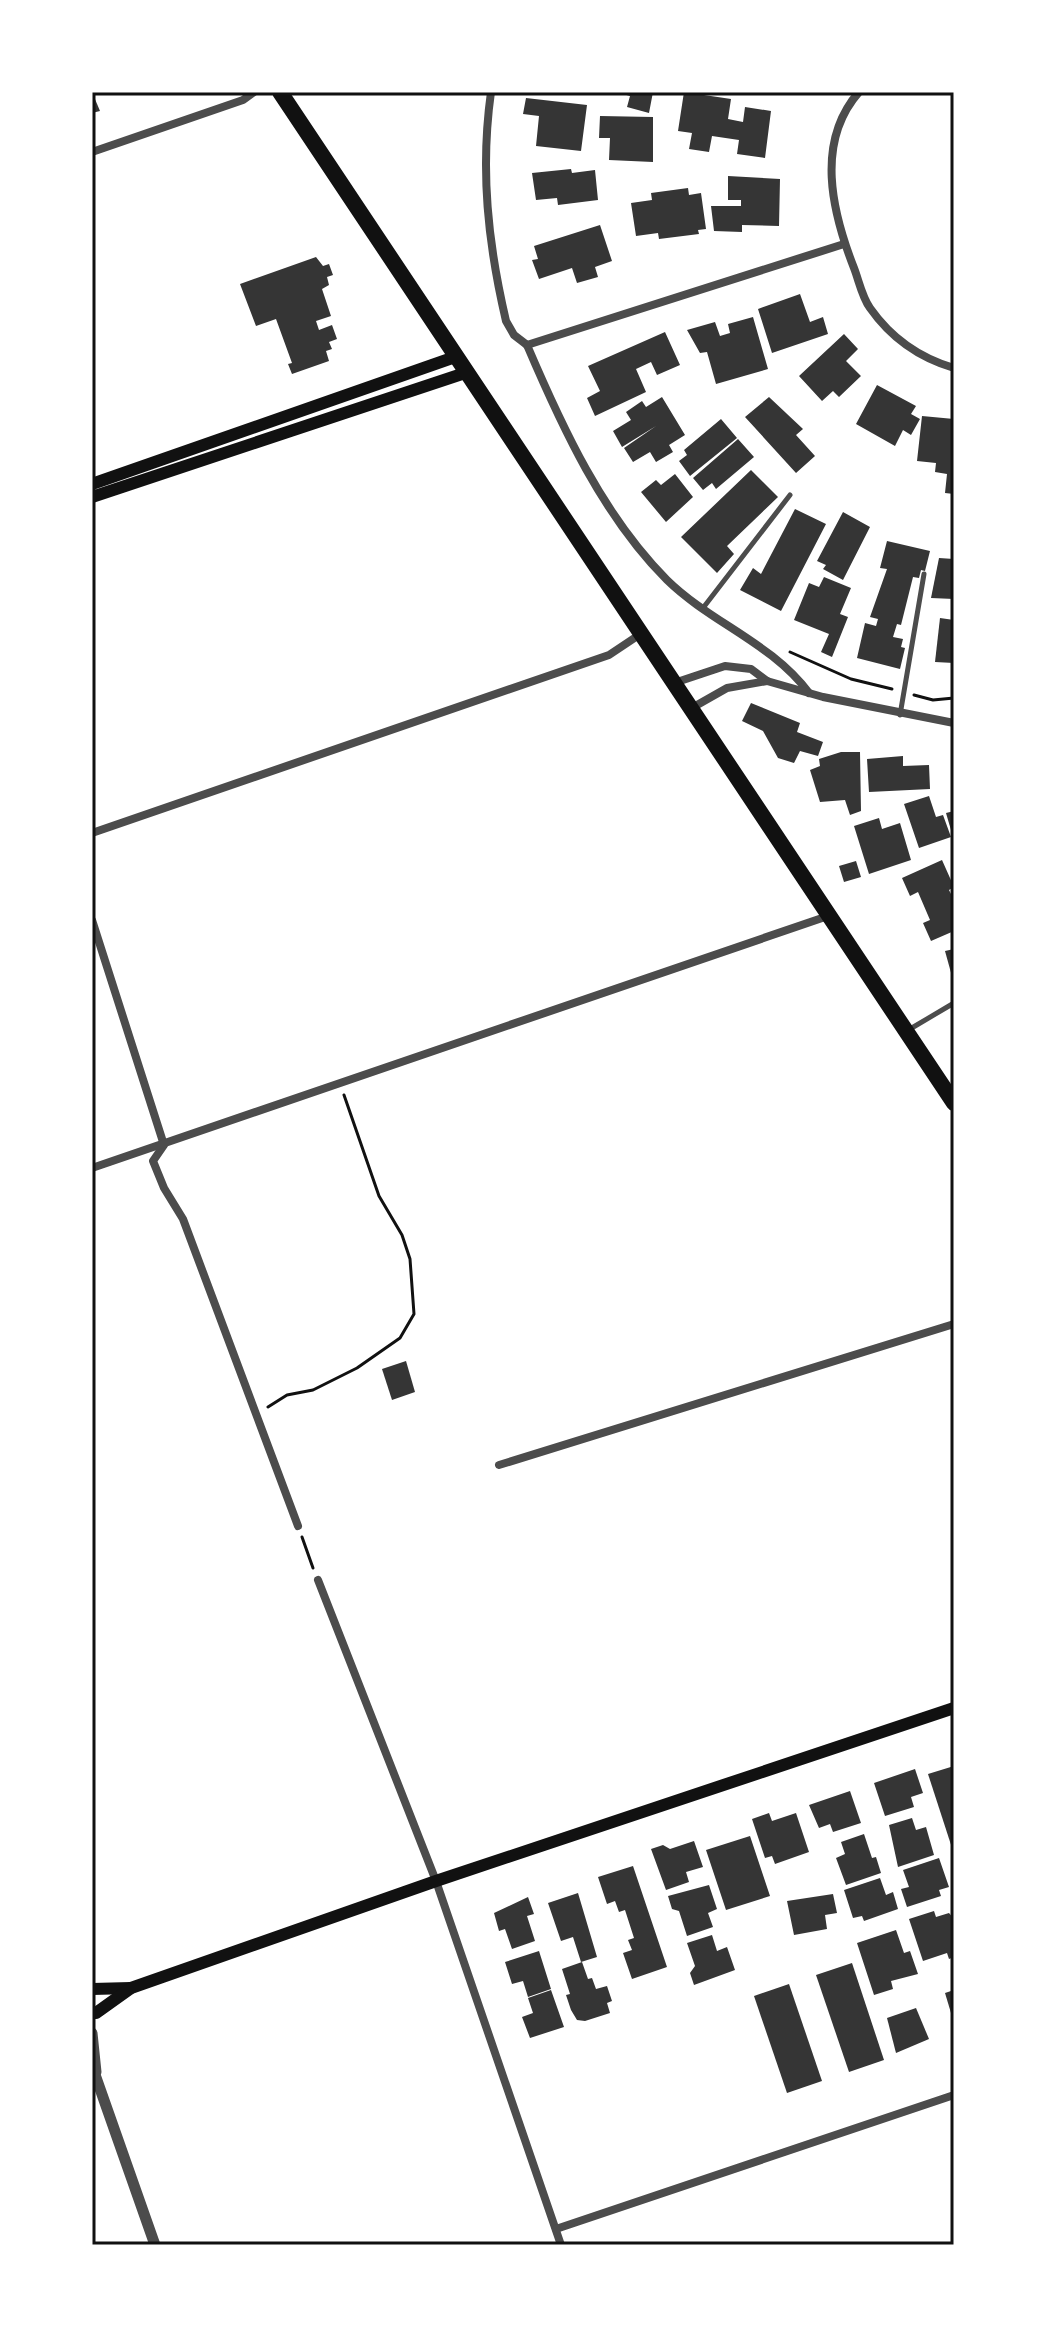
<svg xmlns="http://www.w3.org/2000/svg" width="1046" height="2337" viewBox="0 0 1046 2337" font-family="'Fira Sans',sans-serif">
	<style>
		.building { fill: #353535 }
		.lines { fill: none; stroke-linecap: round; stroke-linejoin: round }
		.path { stroke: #111; stroke-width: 3 }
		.service { stroke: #4c4c4c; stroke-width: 5 }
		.minor { stroke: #4c4c4c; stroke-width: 8 }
		.tertiary { stroke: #4c4c4c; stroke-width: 11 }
		.secondary { stroke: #111; stroke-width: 12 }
		.trunk { stroke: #111; stroke-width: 16 }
		.neatline { fill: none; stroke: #111; stroke-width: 3 }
	</style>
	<rect width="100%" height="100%" fill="#fff"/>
	<g class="building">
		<path d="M92,92L100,111L92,113Z"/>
		<path d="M653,92L649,113L627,107L630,96L619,93Z"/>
		<path d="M684,92L731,99L728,119L743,122L745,107L771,111L765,158L737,154L739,140L712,136L709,152L689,149L692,133L678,131Z"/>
		<path d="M526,98L587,105L581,151L536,146L539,116L523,114Z"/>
		<path d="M600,116L653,117V162L609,160L610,138H599Z"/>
		<path d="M571,169L572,173L595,170L598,200L558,205L557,198L536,200L532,173Z"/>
		<path d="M728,176L780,179L779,226L742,225V232L714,231L711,206H741V200H728Z"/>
		<path d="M688,188L689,195L701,193L706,229L698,230L699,234L659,239L658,233L636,236L631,203L652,200L651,193Z"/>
		<path d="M600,225L612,261L595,267L598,277L577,283L572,268L539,279L532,260L538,259L534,246Z"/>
		<path d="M316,257L323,266L329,264L333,275L327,277L329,285L322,289L331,316L316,321L319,330L332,325L337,339L329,342L332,349L326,351L329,361L292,374L288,364L292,363L276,319L256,326L240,284Z"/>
		<path d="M800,294L810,322L823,317L828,334L772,353L758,309Z"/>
		<path d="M753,317L768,369L716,384L707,352L700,353L687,330L715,322L720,336L730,333L728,324Z"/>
		<path d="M665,332L680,365L657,375L651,362L636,369L646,392L595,416L587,398L600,391L588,366Z"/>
		<path d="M844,334L858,349L846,361L861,376L839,397L833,391L822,401L799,376Z"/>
		<path d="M877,385L916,406L911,414L920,419L911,435L903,430L895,446L856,424Z"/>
		<path d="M662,397L685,435L669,445L673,452L656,462L650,452L633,462L624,448L656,426L622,447L613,431L631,420L626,412L642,401L646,407Z"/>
		<path d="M769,397L803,429L796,435L815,456L796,473L745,417Z"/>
		<path d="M922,416L954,419V494L945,493L947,474L935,472L936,463L917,461Z"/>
		<path d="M721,419L737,438L690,476L679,461L687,455L684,450Z"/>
		<path d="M738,439L754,457L716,489L712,483L703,490L693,478Z"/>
		<path d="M751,470L778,497L727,546L734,554L717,573L681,537Z"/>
		<path d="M675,474L693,497L666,522L641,492L656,480L661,485Z"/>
		<path d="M795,509L826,524L781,611L740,590L753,568L761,574Z"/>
		<path d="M843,512L870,527L843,580L823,569L826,565L817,561Z"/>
		<path d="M887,541L930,551L925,571L921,570L919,578L913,577L901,625L897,624L893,637L903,639L901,647L905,648L900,669L857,658L865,623L876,626L878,619L870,617L887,569L880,568Z"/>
		<path d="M939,558L954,559V599L931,598Z"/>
		<path d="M824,577L851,588L840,614L848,617L832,657L821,652L829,634L794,620L809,583L819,587Z"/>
		<path d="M940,618L954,620V663L935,662Z"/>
		<path d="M751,703L800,723L797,732L823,742L818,756L800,751L794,763L778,758L763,731L742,721Z"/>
		<path d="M841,752H860L861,811L850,815L845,800L820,802L810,770L820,766L819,759Z"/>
		<path d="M903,756V766L929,765L930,789L869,792L867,759Z"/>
		<path d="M929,796L936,817L943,815L951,837L919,848L904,804Z"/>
		<path d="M954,811V837H953L946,813Z"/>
		<path d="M879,818L882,829L900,823L911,860L869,874L854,826Z"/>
		<path d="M942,860L954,887L949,890L954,900V931L931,941L923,923L930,920L918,892L910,896L902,878Z"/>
		<path d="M856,861L861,877L844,882L839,866Z"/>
		<path d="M954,949V980H953L945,951Z"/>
		<path d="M406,1361L415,1392L392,1400L382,1369Z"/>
		<path d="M954,1766V1851H953L928,1774Z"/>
		<path d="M915,1769L923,1793L911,1797L914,1807L885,1816L874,1783Z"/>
		<path d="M850,1791L861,1823L833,1832L830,1824L819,1828L809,1805Z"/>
		<path d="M769,1813L772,1821L796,1813L809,1852L775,1864L772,1856L765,1858L752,1819Z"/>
		<path d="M912,1818L916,1830L926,1827L934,1855L898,1867L889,1825Z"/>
		<path d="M864,1834L872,1858L876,1857L881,1873L846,1885L836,1858L845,1854L841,1842Z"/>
		<path d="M750,1836L770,1896L726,1910L706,1850Z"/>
		<path d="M694,1841L703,1867L686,1872L689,1882L666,1890L651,1849L663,1845L670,1849Z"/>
		<path d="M939,1858L949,1887L939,1890L941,1896L907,1907L901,1889L909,1887L903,1870Z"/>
		<path d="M633,1866L667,1967L632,1979L623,1953L632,1950L628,1940L634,1938L625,1910L619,1912L615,1901L607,1904L598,1877Z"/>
		<path d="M880,1878L886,1895L893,1892L898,1909L864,1921L862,1916L853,1918L844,1890Z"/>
		<path d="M709,1885L717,1909L708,1913L713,1927L687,1936L679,1911L672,1909L668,1896Z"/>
		<path d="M578,1893L597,1957L581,1962L573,1937L561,1941L548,1903Z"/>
		<path d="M833,1894L837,1913L825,1915L827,1929L794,1935L787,1901Z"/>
		<path d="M528,1897L534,1914L527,1916L535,1941L512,1949L505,1929L499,1931L494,1913Z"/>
		<path d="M934,1911L936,1917L949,1913L954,1919V1957L949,1959L947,1953L923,1961L909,1919Z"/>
		<path d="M896,1930L904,1953L910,1951L918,1974L891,1981L893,1989L874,1995L857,1943Z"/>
		<path d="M712,1935L717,1951L727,1947L735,1970L694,1985L690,1973L695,1966L687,1943Z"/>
		<path d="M539,1951L551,1989L528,1997L523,1981L512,1984L505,1962Z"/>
		<path d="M582,1962L588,1979L592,1978L596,1989L607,1986L612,2001L607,2003L610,2013L585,2021L577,2020L571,2010L566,1995L570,1994L562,1969Z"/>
		<path d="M852,1963L884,2060L849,2072L816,1975Z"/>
		<path d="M789,1984L822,2081L787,2093L754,1996Z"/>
		<path d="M551,1990L564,2027L530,2038L522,2017L533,2013L528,1998Z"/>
		<path d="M954,1990V2012L951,2013L945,1993Z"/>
		<path d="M916,2008L929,2039L896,2053L887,2018Z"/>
	</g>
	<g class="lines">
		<g class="path">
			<path d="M790,652L851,679L892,689"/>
			<path d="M914,695L933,700L954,698"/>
			<path d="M268,1407L287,1395L313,1390L357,1368L400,1338L414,1314L410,1259L402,1235L379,1196L344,1095"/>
			<path d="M302,1537L313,1568"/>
		</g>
		<g class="service">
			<path d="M703,608L790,495"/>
			<path d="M900,715L924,574"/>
			<path d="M910,1029L954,1003"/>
		</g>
		<g class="minor">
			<path d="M491,92C480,170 488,244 506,321L514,335L527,345"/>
			<path d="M859,92C815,142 832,212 854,268C859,281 862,297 870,308C891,338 920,358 954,368"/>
			<path d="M92,152L243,100L254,92"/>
			<path d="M527,345C562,427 603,516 667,580C711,623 772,643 809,693"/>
			<path d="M527,345L844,244"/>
			<path d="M674,683L725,666L751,669L767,681L823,697L954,723"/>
			<path d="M690,709L727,688L767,681"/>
			<path d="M92,833L609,655L639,635"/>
			<path d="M92,920L164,1145L153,1161L164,1188L183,1219L298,1526"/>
			<path d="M92,1168L828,916"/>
			<path d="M499,1465L954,1324"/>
			<path d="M318,1580L436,1881L561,2245"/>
			<path d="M556,2229L954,2095"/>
		</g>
		<g class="tertiary">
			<path d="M92,2033L96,2072"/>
			<path d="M92,2066L155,2245"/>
		</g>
		<g class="secondary">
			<path d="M92,484L455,357"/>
			<path d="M92,497L465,373"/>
			<path d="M92,1989L131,1988"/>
			<path d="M96,2013L131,1988L436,1881L954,1708"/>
		</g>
		<path class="trunk" d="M280,92L954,1103"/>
	</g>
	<rect width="1046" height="2337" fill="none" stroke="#ffffff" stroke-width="188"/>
	<rect x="94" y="94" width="858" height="2149" class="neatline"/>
</svg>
